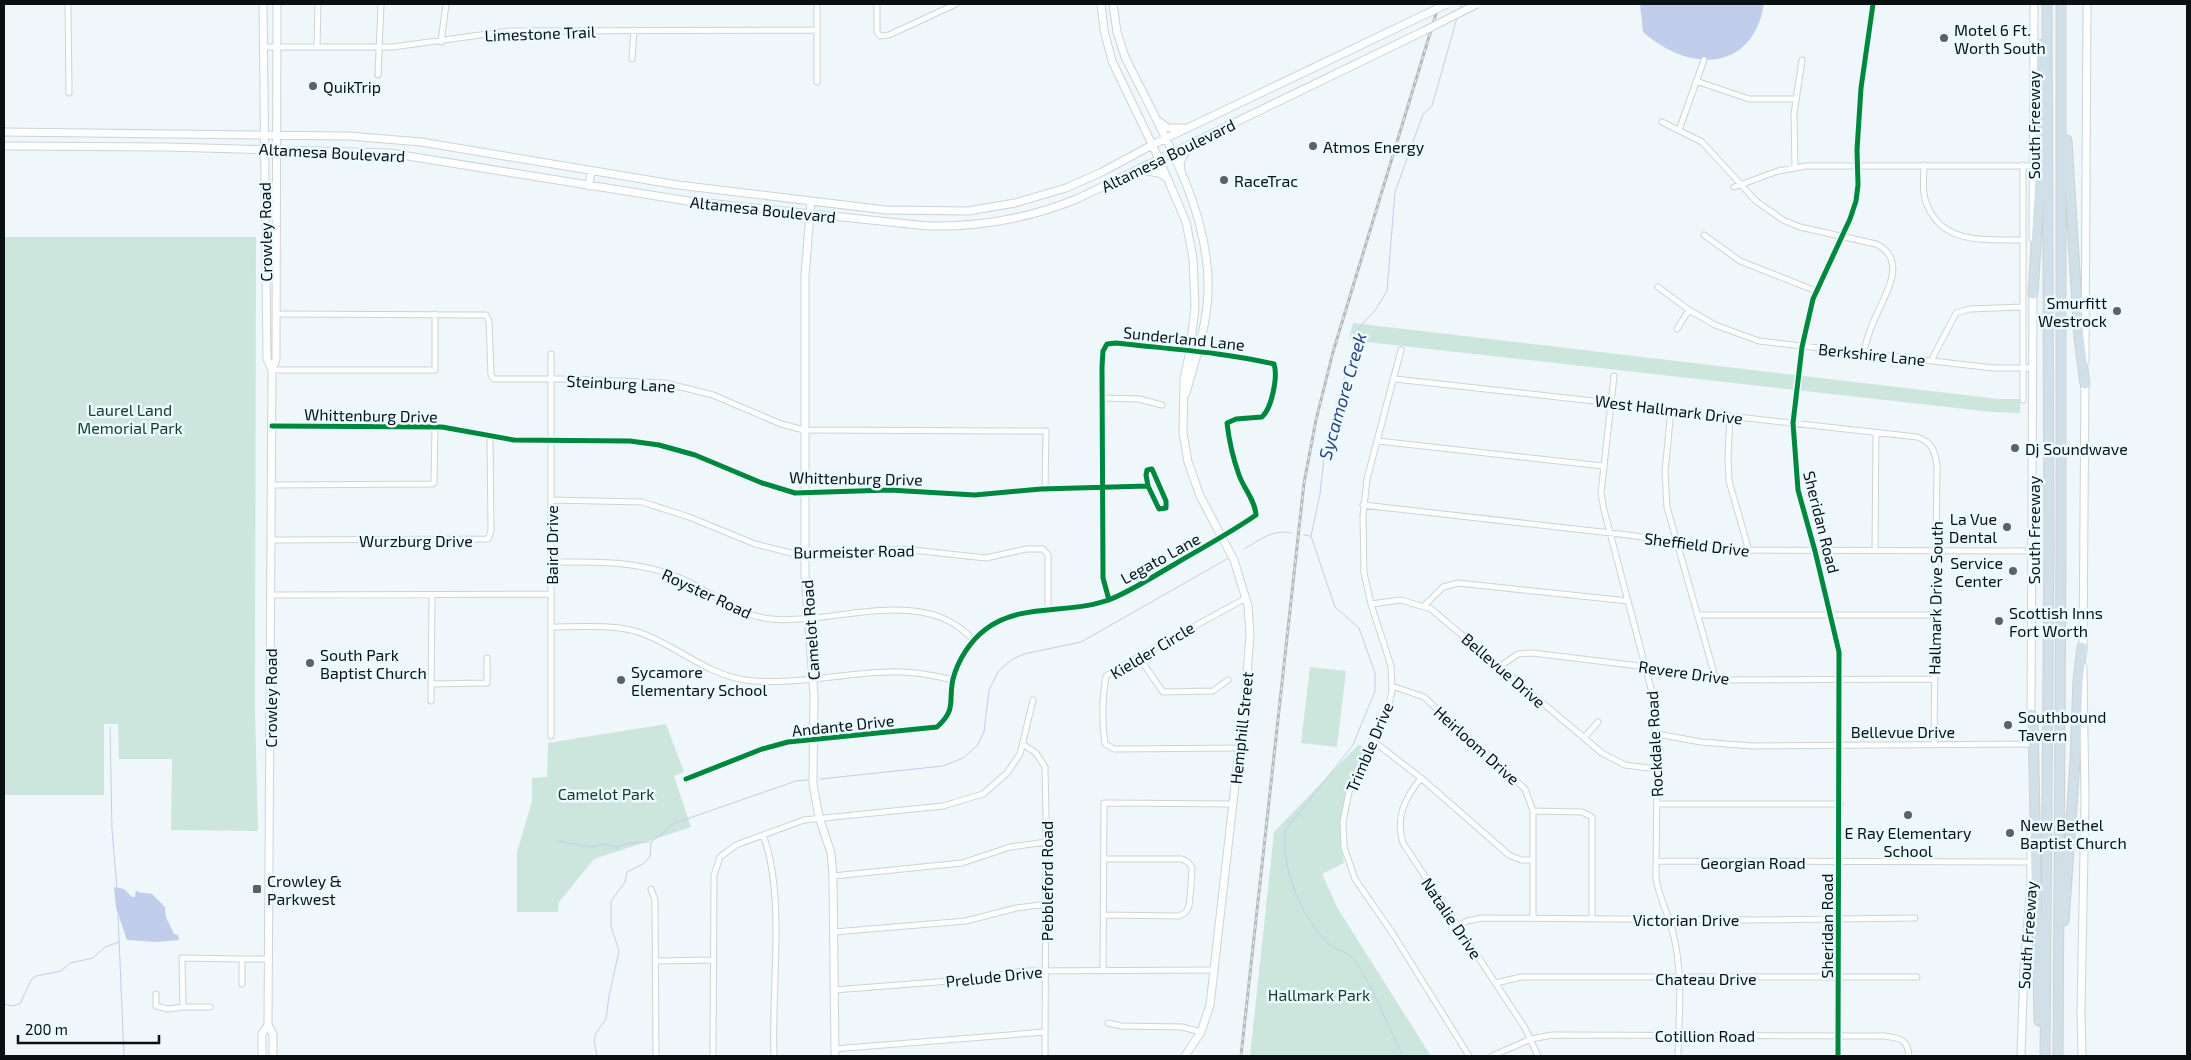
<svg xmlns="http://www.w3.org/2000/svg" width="2191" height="1060" viewBox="0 0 2191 1060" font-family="'Exo 2',sans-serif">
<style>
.green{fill:#cde6dd}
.water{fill:#c0ceeb}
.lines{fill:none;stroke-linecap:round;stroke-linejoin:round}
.stream{stroke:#c0ceeb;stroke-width:1}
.street-casing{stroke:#ccd4d6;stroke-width:7}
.secondary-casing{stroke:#ccd4d6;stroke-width:9}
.highway-casing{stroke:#cdd1d3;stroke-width:11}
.street{stroke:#fdfefe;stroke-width:5}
.secondary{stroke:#fdfefe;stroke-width:7}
.highway{stroke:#d0dfe8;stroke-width:9}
.rail-casing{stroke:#b6b9b9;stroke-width:3}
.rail{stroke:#ebfafe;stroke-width:1;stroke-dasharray:4;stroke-linecap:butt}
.secondary-bridge-casing{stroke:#ccd4d6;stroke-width:9;stroke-linecap:butt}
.secondary-bridge{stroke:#fdfefe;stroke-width:7}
.cycleway-casing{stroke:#ebfafe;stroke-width:8}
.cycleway{stroke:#00873e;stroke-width:5}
.poi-dot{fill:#5a6264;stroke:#ebfafe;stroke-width:2}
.labels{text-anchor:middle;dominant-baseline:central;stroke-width:5;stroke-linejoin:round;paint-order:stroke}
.poi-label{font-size:16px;fill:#0a1113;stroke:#ebfafe;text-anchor:start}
.street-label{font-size:16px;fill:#0a1113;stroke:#ebfafe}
.park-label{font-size:16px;fill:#143c2c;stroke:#ebfafe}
.water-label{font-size:18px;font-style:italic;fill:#304477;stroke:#ebfafe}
</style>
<rect width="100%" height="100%" fill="#eff7fa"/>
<path class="green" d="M 4,237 L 256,237 L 255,708 L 258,831 L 171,830 L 172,759 L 119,759 L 118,724 L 104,724 L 104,795 L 4,795 Z
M 1353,323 L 1999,399 L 2020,399 L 2020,413 L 1992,412 L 1349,340 Z
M 1310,667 L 1346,671 L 1337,747 L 1301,743 Z
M 666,724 L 684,772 L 674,776 L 691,827 L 594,859 L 559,902 L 558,912 L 517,912 L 517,852 L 532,801 L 532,778 L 547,777 L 548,743 Z
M 1358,745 L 1366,747 C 1345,791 1335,813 1344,863 L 1322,874 L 1338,909 L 1431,1056 L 1250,1056 L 1274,832 Z"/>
<path class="water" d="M 1640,4 L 1764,4 C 1752,74 1688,72 1643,32 Z
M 114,887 L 124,889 L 132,897 L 135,897 L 136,890 L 138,892 L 152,894 L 165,907 L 166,917 L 174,934 L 178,935 L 179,940 L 157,942 L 127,940 L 116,908 Z"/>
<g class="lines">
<path class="stream" d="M 1460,10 L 1461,4
M 1304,535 L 1310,536
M 1244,549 C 1260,540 1272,529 1291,533
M 110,727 L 112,830 L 117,888
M 820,779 L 943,766 L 963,758 L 977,746 L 984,732 L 989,690 L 998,672 L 1011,660 L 1024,654 L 1081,642 L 1227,559
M 557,841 L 591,847 L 603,844 L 618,847 L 630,843 L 649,842
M 118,915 L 124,1056
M 4,1004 L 11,1006 L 20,1004 L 31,980 L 36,976 L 61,971 L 70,963 L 93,958 L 105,947 L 119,942
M 597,1056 L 594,1040 L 596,1033 L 606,1019 L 609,996 L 619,951 L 611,926 L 611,901 L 625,882 L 627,872 L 643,864 L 650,857 L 651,842 L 675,823 L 796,781 L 808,780
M 1403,1056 C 1387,1025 1375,990 1355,961 C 1349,951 1338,952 1330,945 C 1301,916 1282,873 1285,831 L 1353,745 L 1375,691 L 1375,673 L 1359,628 L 1335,607 L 1311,536 L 1320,494 L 1326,440 L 1359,328 L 1376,309 L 1387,291 L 1395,192 L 1423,114 L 1432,106 L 1457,18"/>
<defs>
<path id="street" d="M 68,4 L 69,93
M 817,4 L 817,82
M 877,4 L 877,32 L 880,36 L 889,35 L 956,4
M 441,42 L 446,4
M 263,47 L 393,47 L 509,31 L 817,30
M 317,47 L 318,4
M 632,59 L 634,30
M 378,75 L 381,4
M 1696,81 L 1749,99 L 1795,99
M 1662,122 L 1702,142 L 1756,201 L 1783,220 L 1800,227 L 1876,244 C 1911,261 1882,299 1873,323 C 1869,332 1866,343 1863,353
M 1679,130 L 1704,60
M 1924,165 C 1924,176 1922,189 1925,199 C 1939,246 1985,239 2023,240
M 1795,168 L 1794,114 L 1802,60
M 1734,187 L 1778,171 L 1806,166 L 2032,166
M 1704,235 L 1740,261 L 1816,291
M 1658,287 L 1689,310 L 1715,325 L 1759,341 L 1993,368 L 2033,368
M 277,314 L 486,315 L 489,321 L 491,375 L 494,379 L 575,379 L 665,383 L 713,395 L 781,424 L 804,430 L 1046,431 L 1045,489
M 1677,329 L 1689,310
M 1401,350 L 1367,479 L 1363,516 L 1364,573 L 1371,604 L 1391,666 L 1392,691 L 1388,709 L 1349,792 L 1343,822 L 1344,847 L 1355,879 L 1393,934 L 1469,1056
M 1931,361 L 1956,313 L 1970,309 L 2023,307
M 272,370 L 435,370 L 435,314
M 1614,376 L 1601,493 L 1604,510 L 1653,696 L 1657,769 L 1656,878 C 1659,899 1670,916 1674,937 C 1683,976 1679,1017 1678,1056
M 1395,379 L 1917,437 C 1932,442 1935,451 1937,465 L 1934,744
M 1102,398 L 1139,399 L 1162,405
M 2023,400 L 2023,165
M 1671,409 L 1665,472 L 1667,507 L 1716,680
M 1730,416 L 1728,457 L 1729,481 L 1749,551
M 272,426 L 442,427 L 514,440 L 630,441 L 659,445 L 695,455 L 762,483 L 795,493 L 889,490 L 975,495 L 1041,489 L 1148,486 L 1159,509 L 1166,508 L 1166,501 L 1152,469 L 1147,470 L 1146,475 L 1148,486
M 1378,441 L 1603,466
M 272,485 L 432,484 L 434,483 L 435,427
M 551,500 L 642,502 L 689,517 L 755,544 L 795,554 L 903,549 L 986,558 L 1026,549 L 1043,549 L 1048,555 L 1048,610
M 1363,505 L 1620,534 L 1736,550 L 2033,551
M 271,540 L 488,539 L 491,531 L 490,437
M 1875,551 L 1876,433
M 551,562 C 595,562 636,560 678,577 C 708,589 737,616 771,619 C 824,624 889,598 940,617 C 954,622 964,631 974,640
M 271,595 L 551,594
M 1371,604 L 1401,600 L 1431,609 L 1602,753 L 1625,765 L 1657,769
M 1424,606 L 1443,587 L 1458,583 L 1628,601
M 1698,615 L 1934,615
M 551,627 C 576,627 614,624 638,632 C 675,644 705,674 745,680 C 792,686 842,673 889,672 C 911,671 932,675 953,680
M 1138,656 L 1163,692 L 1213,691 L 1228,680
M 1499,667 L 1518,654 L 1533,653 L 1647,667 L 1716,680 L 1934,679
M 431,684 L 487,683 L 487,658
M 1392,686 L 1424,697 L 1525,789 L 1533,811 L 1533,918
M 431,701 L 432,595
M 1657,734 L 1701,742 L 1752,746 L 2031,744
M 551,736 L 551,354
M 1584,738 L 1598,722
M 1372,740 L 1421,778 L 1509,855 L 1521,860 L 1533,860
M 1024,745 L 1036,753 L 1045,767 L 1046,817 L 1045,1056
M 1240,748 L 1114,749 L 1105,744 C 1102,722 1102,698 1106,676 L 1113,671 L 1246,598
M 1421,778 C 1405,798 1395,817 1403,843 L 1525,1028 L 1538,1056
M 686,779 L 762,749 L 788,742 L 937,727 C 957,709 948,702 953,679 C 958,660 970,641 986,629 C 1022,602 1071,615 1111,599 C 1133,590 1154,576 1175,564 C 1202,548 1230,533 1256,515 C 1255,500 1244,489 1239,475 C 1233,458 1229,441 1227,423 L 1236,419 L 1262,417 C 1272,408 1278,376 1274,364 C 1223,352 1169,349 1116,343 L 1107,344 L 1103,351 L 1102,367 L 1103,578 L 1109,600
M 1657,804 L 1840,804
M 1533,811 L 1582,812 L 1592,817 L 1592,919
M 763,835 C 786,896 771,989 774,1056
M 1656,861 L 2031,862
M 833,876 L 962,863 L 1010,847 L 1046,842
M 651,889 L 655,900 L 656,1056
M 1104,915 L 1179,916 L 1186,912 L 1189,906 L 1191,887 L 1192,868 L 1188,862 L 1182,859 L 1104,859
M 1459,926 L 1467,921 L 1482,918 L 1750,920 L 1915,918
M 834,932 L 966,921 L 1016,908 L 1047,904
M 242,959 L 269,959
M 655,961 L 714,960
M 1103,971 L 1104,803 L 1233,804
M 1496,983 L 1521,977 L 1917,977
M 834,990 L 975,979 L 1023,971 L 1215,970
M 156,994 L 156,1006 L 168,1009 L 183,1007 L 182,958 L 242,959 L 242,984
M 183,1007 L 210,1007
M 1108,1023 L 1121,1026 L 1182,1027 L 1201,1032
M 834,1049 L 1045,1032
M 713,1056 L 714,875 L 720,857 L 736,845 L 804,820 L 943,806 L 983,794 L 1007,773 L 1020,754 L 1033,700
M 1492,1056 L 1531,1039 L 1552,1035 L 1884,1036 C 1899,1038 1908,1039 1909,1056
M 1838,1056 L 1839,652 L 1815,551 L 1798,490 L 1793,423 L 1802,347 L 1813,299 L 1850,219 L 1856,201 L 1858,185 L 1857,150 L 1861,88 L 1873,4"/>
<path id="secondary" d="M 263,4 L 267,359 L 272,370
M 1101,4 L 1104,30 L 1112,61 L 1159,159 L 1186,222 L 1193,258 L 1195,307 L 1190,351 L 1184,378 L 1183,433 L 1188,462 L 1200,496 L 1234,560 L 1248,606 L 1250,634 L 1246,688 L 1210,1005 L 1201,1032 L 1185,1056
M 1113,4 L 1117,32 L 1125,57 C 1160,129 1211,210 1208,292 C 1207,327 1195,360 1186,393
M 1157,120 L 1168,128 L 1183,128
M 4,132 L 348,136 L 421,142 L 678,185 L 886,210 L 968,211 L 1015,203 L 1066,188 L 1102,172 L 1152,145 L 1426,14
M 4,146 L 167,147 L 389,153 L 688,201 L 928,226 C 980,227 1031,218 1079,198 L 1424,31
M 1139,170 L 1159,173 L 1167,178
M 1181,170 L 1180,162 L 1189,146
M 589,186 L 591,171
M 811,201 L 805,276 L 805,575 L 814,695 L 813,784 L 819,817 L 831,853 L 833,876 L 835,1056
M 2033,238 L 2034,4
M 2085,361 L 2087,4
M 2083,651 L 2085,379
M 2031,718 L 2033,289
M 262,1056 L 262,1034 L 268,1025
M 273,1056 L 273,1034 L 268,1025 L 272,370 L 276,359 L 277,4
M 2021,1056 L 2024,968 L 2031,884 L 2031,822
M 2082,1056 L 2081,1011 L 2085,799 L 2083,667"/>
<path id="highway" d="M 2067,140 L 2079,338 L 2085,384
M 2033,294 L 2040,180 L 2042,44
M 2031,714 L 2033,719 L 2039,1021
M 2064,921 L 2075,762 L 2078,680 L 2082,647
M 2045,1056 L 2049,545 L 2047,4
M 2058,1056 L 2061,543 L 2061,4"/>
</defs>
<use href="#street" class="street-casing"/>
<use href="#secondary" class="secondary-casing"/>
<use href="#highway" class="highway-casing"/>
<use href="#street" class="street"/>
<use href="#secondary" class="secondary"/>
<use href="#highway" class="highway"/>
<defs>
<path id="rail" d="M 1241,1056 L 1304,483 L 1316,420 L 1333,352 L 1439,4"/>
</defs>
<use href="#rail" class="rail-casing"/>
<use href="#rail" class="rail"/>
<defs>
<path id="secondary-bridge" d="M 1426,14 L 1447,4
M 1424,31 L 1477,4"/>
</defs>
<use href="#secondary-bridge" class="secondary-bridge-casing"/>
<use href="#secondary-bridge" class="secondary-bridge"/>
<defs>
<path id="cycleway" d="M 272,426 L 442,427 L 514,440 L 630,441 L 659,445 L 695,455 L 762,483 L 795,493 L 889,490 L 975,495 L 1041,489 L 1148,486 L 1159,509 L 1166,508 L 1166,501 L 1152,469 L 1147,470 L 1146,475 L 1148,486
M 686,779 L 762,749 L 788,742 L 937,727 C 957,709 948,702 953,679 C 958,660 970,641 986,629 C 1022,602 1071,615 1111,599 C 1133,590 1154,576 1175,564 C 1202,548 1230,533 1256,515 C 1255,500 1244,489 1239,475 C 1233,458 1229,441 1227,423 L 1236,419 L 1262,417 C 1272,408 1278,376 1274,364 C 1223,352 1169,349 1116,343 L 1107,344 L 1103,351 L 1102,367 L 1103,578 L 1109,600
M 1838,1056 L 1839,652 L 1815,551 L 1798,490 L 1793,423 L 1802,347 L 1813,299 L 1850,219 L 1856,201 L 1858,185 L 1857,150 L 1861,88 L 1873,4"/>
</defs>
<use href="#cycleway" class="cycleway-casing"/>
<use href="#cycleway" class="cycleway"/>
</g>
<g class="poi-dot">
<circle cx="1944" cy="38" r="5"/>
<circle cx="313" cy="86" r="5"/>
<circle cx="1313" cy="146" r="5"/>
<circle cx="1224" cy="180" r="5"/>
<circle cx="2117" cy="311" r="5"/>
<circle cx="2015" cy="448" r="5"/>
<circle cx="2007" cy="527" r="5"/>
<circle cx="2013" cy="571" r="5"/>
<circle cx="1999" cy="621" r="5"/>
<circle cx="310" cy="663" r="5"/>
<circle cx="621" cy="680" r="5"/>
<circle cx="2008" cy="725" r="5"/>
<circle cx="1908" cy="815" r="5"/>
<circle cx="2010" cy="833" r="5"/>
<rect x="252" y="884" width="10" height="10" rx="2.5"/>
</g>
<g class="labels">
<g class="poi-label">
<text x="1954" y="29">Motel 6 Ft.<tspan x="1954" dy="18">Worth South</tspan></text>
<text x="323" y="86">QuikTrip</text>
<text x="1323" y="146">Atmos Energy</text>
<text x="1234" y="180">RaceTrac</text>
<text x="2107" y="302" text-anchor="end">Smurfitt<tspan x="2107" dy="18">Westrock</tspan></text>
<text x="2025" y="448">Dj Soundwave</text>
<text x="1997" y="518" text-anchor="end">La Vue<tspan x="1997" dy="18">Dental</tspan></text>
<text x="2003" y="562" text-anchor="end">Service<tspan x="2003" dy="18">Center</tspan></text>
<text x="2009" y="612">Scottish Inns<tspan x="2009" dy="18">Fort Worth</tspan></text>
<text x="320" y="654">South Park<tspan x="320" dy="18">Baptist Church</tspan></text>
<text x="631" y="671">Sycamore<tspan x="631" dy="18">Elementary School</tspan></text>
<text x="2018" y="716">Southbound<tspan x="2018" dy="18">Tavern</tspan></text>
<text x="2020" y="824">New Bethel<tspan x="2020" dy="18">Baptist Church</tspan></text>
<text x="1908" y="832" text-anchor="middle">E Ray Elementary<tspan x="1908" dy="18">School</tspan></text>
<text x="267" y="880">Crowley &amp;<tspan x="267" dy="18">Parkwest</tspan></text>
</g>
<g class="street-label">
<text transform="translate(540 33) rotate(-2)">Limestone Trail</text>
<text transform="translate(2033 125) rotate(-90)">South Freeway</text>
<text transform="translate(332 152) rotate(3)">Altamesa Boulevard</text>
<text transform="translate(1168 155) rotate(-26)">Altamesa Boulevard</text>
<text transform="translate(763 209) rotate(6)">Altamesa Boulevard</text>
<text transform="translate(265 232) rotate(-91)">Crowley Road</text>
<text transform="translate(1184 338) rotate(6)">Sunderland Lane</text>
<text transform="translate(1872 354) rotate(6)">Berkshire Lane</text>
<text transform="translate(621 383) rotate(3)">Steinburg Lane</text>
<text transform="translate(1669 409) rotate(7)">West Hallmark Drive</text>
<text transform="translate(371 415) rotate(1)">Whittenburg Drive</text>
<text transform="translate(856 478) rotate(1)">Whittenburg Drive</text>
<text transform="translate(1822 522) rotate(76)">Sheridan Road</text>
<text transform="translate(2033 530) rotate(-90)">South Freeway</text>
<text x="416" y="540">Wurzburg Drive</text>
<text transform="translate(1697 544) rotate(7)">Sheffield Drive</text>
<text transform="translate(551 545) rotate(-90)">Baird Drive</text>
<text transform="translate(854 551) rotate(-1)">Burmeister Road</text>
<text transform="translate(1160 558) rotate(-29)">Legato Lane</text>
<text transform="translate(707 593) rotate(25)">Royster Road</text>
<text transform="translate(1935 598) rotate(-89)">Hallmark Drive South</text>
<text transform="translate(810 630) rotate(-94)">Camelot Road</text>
<text transform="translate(1152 650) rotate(-31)">Kielder Circle</text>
<text transform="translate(1504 670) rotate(41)">Bellevue Drive</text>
<text transform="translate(1684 672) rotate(8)">Revere Drive</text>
<text transform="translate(270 698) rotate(-90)">Crowley Road</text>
<text transform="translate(843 725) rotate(-6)">Andante Drive</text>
<text transform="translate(1241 728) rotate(-84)">Hemphill Street</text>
<text x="1903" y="731">Bellevue Drive</text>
<text transform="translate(1654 744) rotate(-93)">Rockdale Road</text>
<text transform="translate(1477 745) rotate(42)">Heirloom Drive</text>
<text transform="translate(1369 747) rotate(-67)">Trimble Drive</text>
<text x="1753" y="862">Georgian Road</text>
<text transform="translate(1046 881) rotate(-90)">Pebbleford Road</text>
<text transform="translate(1452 918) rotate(56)">Natalie Drive</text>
<text x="1686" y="919">Victorian Drive</text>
<text transform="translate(1826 926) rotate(-90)">Sheridan Road</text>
<text transform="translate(2027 935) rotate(-86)">South Freeway</text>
<text transform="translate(994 976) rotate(-6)">Prelude Drive</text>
<text x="1706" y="978">Chateau Drive</text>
<text x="1705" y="1035">Cotillion Road</text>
</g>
<g class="park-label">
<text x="130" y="409">Laurel Land<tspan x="130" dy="18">Memorial Park</tspan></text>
<text x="606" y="793">Camelot Park</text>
<text x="1319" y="994">Hallmark Park</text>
</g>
<g class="water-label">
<text transform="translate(1342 396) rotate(-74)">Sycamore Creek</text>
</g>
</g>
<rect width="2191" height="1060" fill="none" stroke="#0a1113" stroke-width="10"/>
<path d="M18 1035v8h141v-8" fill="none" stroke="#0a1113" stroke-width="2.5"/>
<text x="25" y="1035" font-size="15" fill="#0a1113" stroke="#ebfafe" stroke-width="4" paint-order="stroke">200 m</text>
</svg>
